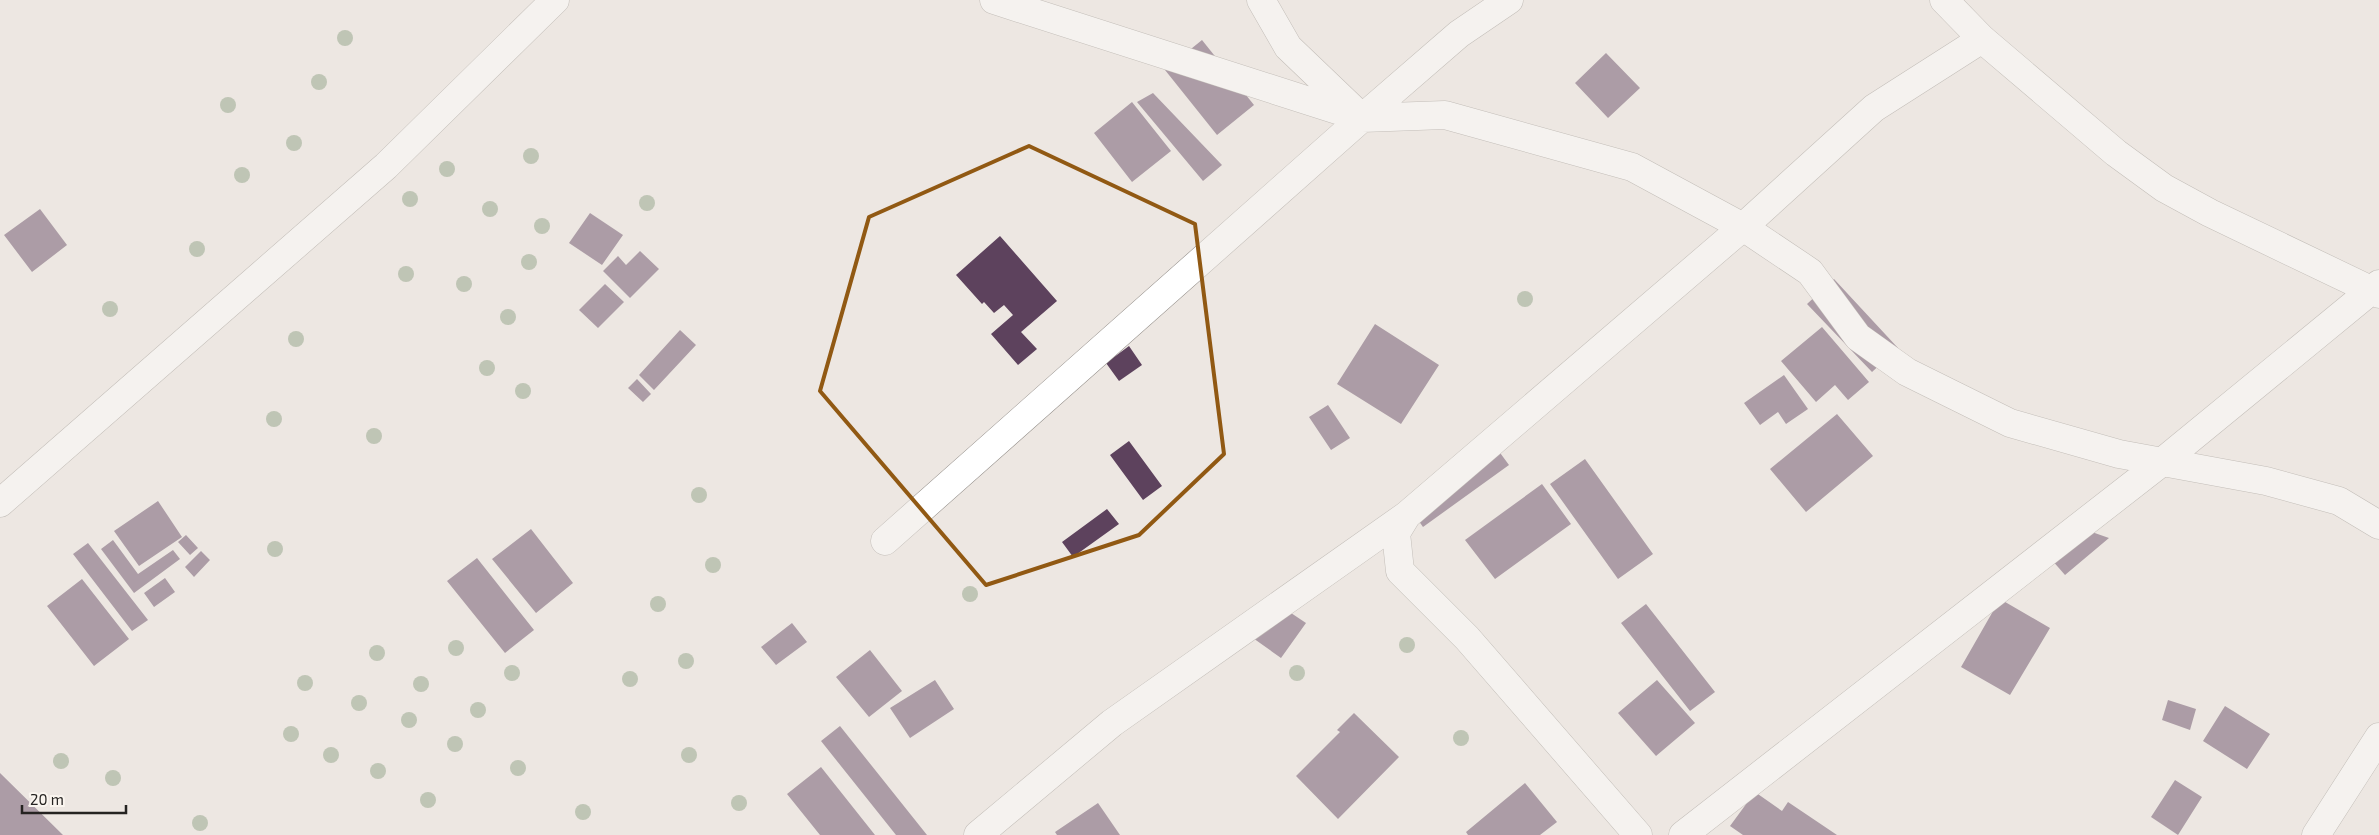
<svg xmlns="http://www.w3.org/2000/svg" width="2379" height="835" viewBox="0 0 2379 835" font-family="'Exo 2',sans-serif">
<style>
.building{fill:#5d425d}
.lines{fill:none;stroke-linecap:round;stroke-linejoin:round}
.street-casing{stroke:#918c87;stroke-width:29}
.street{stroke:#fff;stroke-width:28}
.tree{fill:#889b7f}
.marked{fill:none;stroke:#915913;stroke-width:4;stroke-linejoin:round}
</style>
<rect width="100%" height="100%" fill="#ede7e2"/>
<path class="building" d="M 1202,40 L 1254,105 L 1217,135 L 1165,70 Z
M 1606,53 L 1640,88 L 1608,118 L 1575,83 Z
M 1153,93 L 1222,165 L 1203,181 L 1137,102 Z
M 1132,102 L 1171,151 L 1132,182 L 1094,133 Z
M 40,209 L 67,245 L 32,272 L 4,235 Z
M 590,213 L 623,235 L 602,265 L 569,243 Z
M 1000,236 L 1057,301 L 1021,332 L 1037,349 L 1018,365 L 991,334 L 1013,315 L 1004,305 L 994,313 L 984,302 L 982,304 L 956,275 Z
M 640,251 L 659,269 L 630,298 L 603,271 L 618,256 L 626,265 Z
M 1834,279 L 1898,348 L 1872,372 L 1807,304 Z
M 605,284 L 624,302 L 598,328 L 579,310 Z
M 1375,324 L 1439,365 L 1401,424 L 1337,384 Z
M 1822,327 L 1869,382 L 1848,400 L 1835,385 L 1816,402 L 1781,361 Z
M 680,330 L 696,345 L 654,390 L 639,375 Z
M 1129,346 L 1142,365 L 1119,381 L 1106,363 Z
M 1784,375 L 1808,409 L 1786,424 L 1778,412 L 1760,425 L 1744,403 Z
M 637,379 L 651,394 L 643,402 L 628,388 Z
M 1328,405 L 1350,438 L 1331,450 L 1309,417 Z
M 1837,414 L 1873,456 L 1806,512 L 1770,469 Z
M 1129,441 L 1162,486 L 1143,500 L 1110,455 Z
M 1495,446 L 1509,465 L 1423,527 L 1409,507 Z
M 1585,459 L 1653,554 L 1618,579 L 1550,484 Z
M 1542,484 L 1571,524 L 1495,579 L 1465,540 Z
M 158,501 L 182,537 L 139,566 L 114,531 Z
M 1107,509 L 1119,524 L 1073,557 L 1062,542 Z
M 531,529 L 573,583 L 536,613 L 492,559 Z
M 2089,531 L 2109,538 L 2065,575 L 2051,559 Z
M 186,535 L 198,548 L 190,555 L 178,542 Z
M 113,540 L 138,574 L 173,550 L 180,559 L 134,593 L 101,549 Z
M 88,543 L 148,620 L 132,631 L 73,554 Z
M 201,551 L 210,560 L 194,577 L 185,567 Z
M 477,558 L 534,630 L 505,653 L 447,581 Z
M 165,578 L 175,592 L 154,607 L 144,593 Z
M 82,579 L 129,639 L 94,666 L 47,606 Z
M 1267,597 L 1306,623 L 1281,658 L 1243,631 Z
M 2000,599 L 2050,628 L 2010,695 L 1961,667 Z
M 1646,604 L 1715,692 L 1690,711 L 1621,623 Z
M 792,623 L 807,642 L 776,665 L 761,647 Z
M 870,650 L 902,691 L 869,717 L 836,677 Z
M 935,680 L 954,709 L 910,738 L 890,708 Z
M 1657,680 L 1695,723 L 1656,756 L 1618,713 Z
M 2168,700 L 2196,709 L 2190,730 L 2162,720 Z
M 2225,706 L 2270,734 L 2247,769 L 2203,741 Z
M 1354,713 L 1399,757 L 1338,819 L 1296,776 L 1340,732 L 1337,730 Z
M 840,726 L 927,835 L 896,835 L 821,741 Z
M 821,767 L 875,835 L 820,835 L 787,794 Z
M 0,773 L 63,835 L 0,835 Z
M 2175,780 L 2202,797 L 2178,835 L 2151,817 Z
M 1525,783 L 1557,822 L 1540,835 L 1468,835 L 1466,832 Z
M 1755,792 L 1782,811 L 1788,802 L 1837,835 L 1743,835 L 1730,826 Z
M 1098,803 L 1120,835 L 1057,835 L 1055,832 Z"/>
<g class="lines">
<defs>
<path id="street" d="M 994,0 L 1362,118 L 1445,115 L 1632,167 L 1743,227 L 1810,272 L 1858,337 L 1907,372 L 2010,423 L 2119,454 L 2266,481 L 2339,501 L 2379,525
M 1261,0 L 1288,47 L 1357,113
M 1944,0 L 1982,39 L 2116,153 L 2164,188 L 2210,213 L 2379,294
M 0,503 L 386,166 L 555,0
M 885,541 L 1362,118 L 1459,34 L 1509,0
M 978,835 L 1112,723 L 1407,515
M 1638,835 L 1467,638 L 1400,571 L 1396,533 L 1407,515 L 1743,227 L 1874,108 L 1982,39
M 1683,835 L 2162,462 L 2379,284
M 2316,835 L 2379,737"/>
</defs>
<use href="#street" class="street-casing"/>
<use href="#street" class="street"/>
</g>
<g class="tree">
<circle cx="345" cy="38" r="8"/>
<circle cx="319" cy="82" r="8"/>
<circle cx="228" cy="105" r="8"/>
<circle cx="294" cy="143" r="8"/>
<circle cx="531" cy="156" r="8"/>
<circle cx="447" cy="169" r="8"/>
<circle cx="242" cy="175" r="8"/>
<circle cx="410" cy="199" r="8"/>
<circle cx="647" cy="203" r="8"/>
<circle cx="490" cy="209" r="8"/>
<circle cx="542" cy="226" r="8"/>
<circle cx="197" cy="249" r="8"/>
<circle cx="529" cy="262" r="8"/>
<circle cx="406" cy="274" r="8"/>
<circle cx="464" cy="284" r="8"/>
<circle cx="1525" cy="299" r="8"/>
<circle cx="110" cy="309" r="8"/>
<circle cx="508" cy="317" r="8"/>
<circle cx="296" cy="339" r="8"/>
<circle cx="487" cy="368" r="8"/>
<circle cx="523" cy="391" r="8"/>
<circle cx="274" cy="419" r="8"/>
<circle cx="374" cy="436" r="8"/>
<circle cx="699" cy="495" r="8"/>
<circle cx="275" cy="549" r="8"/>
<circle cx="713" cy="565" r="8"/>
<circle cx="970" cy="594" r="8"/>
<circle cx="658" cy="604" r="8"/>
<circle cx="1407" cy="645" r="8"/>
<circle cx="456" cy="648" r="8"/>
<circle cx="377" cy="653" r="8"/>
<circle cx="686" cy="661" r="8"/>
<circle cx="512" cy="673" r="8"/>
<circle cx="1297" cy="673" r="8"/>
<circle cx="630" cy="679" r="8"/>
<circle cx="305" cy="683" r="8"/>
<circle cx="421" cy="684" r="8"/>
<circle cx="359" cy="703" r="8"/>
<circle cx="478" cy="710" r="8"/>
<circle cx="409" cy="720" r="8"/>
<circle cx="291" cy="734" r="8"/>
<circle cx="1461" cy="738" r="8"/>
<circle cx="455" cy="744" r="8"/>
<circle cx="331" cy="755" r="8"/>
<circle cx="689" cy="755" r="8"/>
<circle cx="61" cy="761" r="8"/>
<circle cx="518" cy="768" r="8"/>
<circle cx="378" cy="771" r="8"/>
<circle cx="113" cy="778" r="8"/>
<circle cx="428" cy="800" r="8"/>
<circle cx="739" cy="803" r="8"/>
<circle cx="583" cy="812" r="8"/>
<circle cx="200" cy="823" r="8"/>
</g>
<path d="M0 0H2379V835H0ZM 1029,146 L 1195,224 L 1224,454 L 1139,535 L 986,585 L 820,391 L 869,217 Z" fill="#ede7e2" fill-opacity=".55" fill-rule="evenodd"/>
<path class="marked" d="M 1029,146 L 1195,224 L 1224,454 L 1139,535 L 986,585 L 820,391 L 869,217 Z"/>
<path d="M22 805v8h104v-8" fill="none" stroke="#252321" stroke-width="2.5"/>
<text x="30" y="805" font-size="15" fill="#252321" stroke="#faf5ef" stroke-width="4" paint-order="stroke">20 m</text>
</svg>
